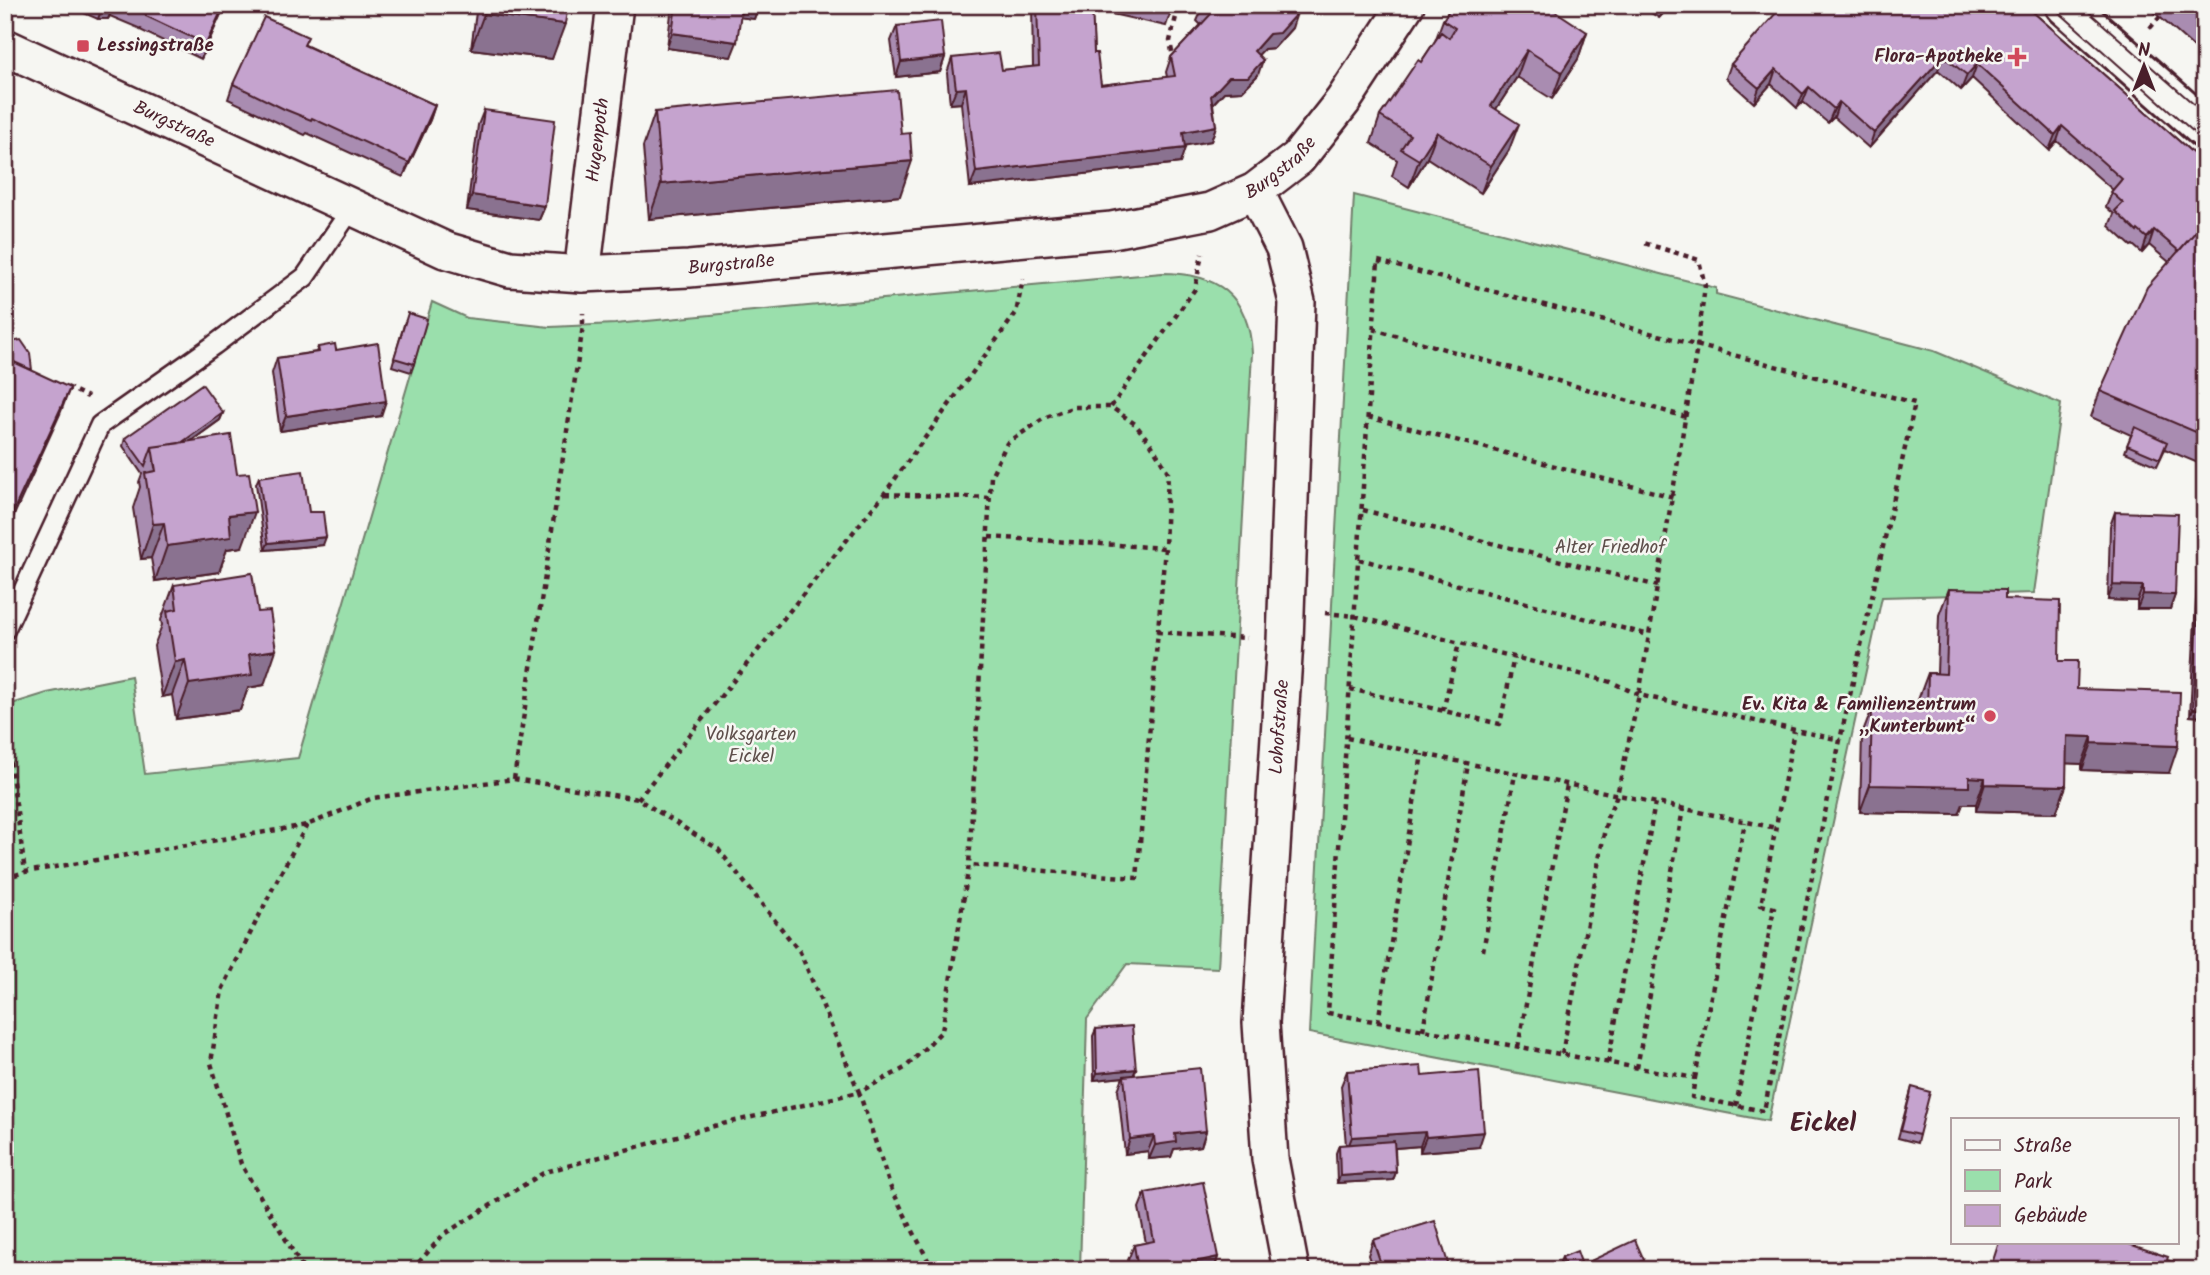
<svg xmlns="http://www.w3.org/2000/svg" width="2210" height="1275" viewBox="0 0 2210 1275" font-family="Kalam,sans-serif">
<style>
.green{fill:#9adfac;stroke:#727f6c;stroke-width:2}
.lines{fill:none;stroke-linecap:round;stroke-linejoin:round}
.lane-casing{stroke:#4a1f2b;stroke-width:23}
.street-casing{stroke:#4a1f2b;stroke-width:40}
.secondary-casing{stroke:#4a1f2b;stroke-width:44}
.path{stroke:#4a1f2b;stroke-width:4.5;stroke-dasharray:5 5;stroke-linecap:butt}
.lane{stroke:#f6f6f2;stroke-width:18}
.street{stroke:#f6f6f2;stroke-width:35}
.secondary{stroke:#f6f6f2;stroke-width:38}
.tram{stroke:#4a1f2b;stroke-width:2}
.wall{fill:#a98cb1;stroke:#4a1f2b;stroke-width:2}
.shaded-wall{fill:#8a7290;stroke:#4a1f2b;stroke-width:2}
.building{fill:#c5a3ce;stroke:#4a1f2b;stroke-width:2}
.poi-dot{fill:#d1495b;stroke:#f6f6f2;stroke-width:2.5}
.labels{text-anchor:middle;dominant-baseline:central;stroke-width:5;stroke-linejoin:round;paint-order:stroke}
.poi-label{font-size:19px;font-weight:bold;fill:#4a1f2b;stroke:#f6f6f2;text-anchor:end}
.street-label{font-size:19px;fill:#4a1f2b;stroke:#f6f6f2}
.park-label{font-size:19px;fill:#5e4f4b;stroke:#f6f6f2}
.district-label{font-size:26px;font-weight:bold;fill:#4a1f2b;stroke:#f6f6f2}
</style>
<rect width="100%" height="100%" fill="#f6f6f2"/>
<filter id="ink" filterUnits="userSpaceOnUse"><feTurbulence type="fractalNoise" baseFrequency=".0143" numOctaves="2"/><feDisplacementMap in="SourceGraphic" scale="14" xChannelSelector="R" yChannelSelector="G"/><feConvolveMatrix kernelMatrix="1 2 1 2 8 2 1 2 1" color-interpolation-filters="sRGB"/></filter>
<g filter="url(#ink)">
<path class="green" d="M 1354,195 L 1716,288 L 1716,294 L 1934,351 L 2061,404 L 2034,593 L 1882,597 L 1768,1121 L 1309,1033 Z
M 1162,273 C 1217,273 1249,295 1252,353 L 1218,968 L 1127,964 L 1087,1019 L 1080,1270 L 5,1270 L 5,706 L 47,693 L 131,676 L 145,774 L 298,758 L 432,302 L 467,318 L 550,327 L 615,324 Z"/>
<g class="lines">
<defs>
<path id="lane" d="M 5,630 L 100,425 L 214,345 L 305,277 L 352,208"/>
<g id="street">
<path id="s1" d="M 5,47 L 445,250 L 510,269 L 582,274 L 689,269 L 1112,230 L 1210,211 L 1255,191 L 1298,158 L 1343,101 L 1406,5"/>
<path d="M 1255,191 L 1284,248 L 1297,302 L 1285,641 L 1261,1023 L 1270,1159 L 1291,1270"/>
<path id="s2" d="M 582,274 L 615,5"/>
</g>
<path id="secondary" d="M 2065,5 L 2205,129"/>
</defs>
<use href="#lane" class="lane-casing"/>
<use href="#street" class="street-casing"/>
<use href="#secondary" class="secondary-casing"/>
<path class="path" d="M 2150,28 L 2160,17
M 1172,52 L 1170,41 L 1179,5
M 1378,261 L 1915,403 L 1840,740 L 1764,1111 L 1692,1097 L 1695,1078 L 1328,1013 Z
M 1373,329 L 1686,417
M 67,387 L 88,397
M 1111,407 L 1195,289 L 1202,254
M 1368,417 L 1673,497
M 885,494 L 990,498
M 1363,510 L 1658,586
M 989,537 L 1165,548
M 1359,559 L 1649,635
M 1325,613 L 1355,616 L 1611,682 L 1639,695 L 1840,740
M 1157,632 L 1247,638
M 1350,689 L 1500,724 L 1514,657
M 1443,711 L 1459,643
M 5,722 L 25,872
M 1347,738 L 1776,828
M 514,779 L 583,326 L 583,313
M 638,799 L 884,494 L 1016,313 L 1023,279
M 307,825 L 277,880 L 222,990 L 211,1063 L 241,1164 L 301,1265 L 308,1270
M 5,878 L 25,872 L 307,825 L 373,798 L 514,779 L 638,799 L 718,849 L 800,952 L 859,1092 L 905,1068 L 942,1031 L 969,865 L 991,476 L 1007,443 L 1046,417 L 1075,407 L 1111,407 L 1135,424 L 1151,444 L 1168,472 L 1165,548 L 1137,878 L 969,865
M 1483,951 L 1515,774
M 1378,1022 L 1422,754
M 1423,1030 L 1468,764
M 1518,1047 L 1567,785
M 1562,1054 L 1607,818 L 1617,795 L 1639,695 L 1697,347 L 1705,286 L 1699,260 L 1641,242
M 1608,1063 L 1655,803
M 1637,1068 L 1683,809
M 1695,1078 L 1745,822
M 1736,1106 L 1774,908 L 1761,905 L 1794,731
M 412,1270 L 444,1234 L 545,1172 L 714,1126 L 859,1092 L 890,1186 L 933,1270"/>
<use href="#lane" class="lane"/>
<use href="#street" class="street"/>
<use href="#secondary" class="secondary"/>
<path class="tram" d="M 2051,5 L 2205,142
M 2081,5 L 2205,114"/>
</g>
<path class="wall" d="M 79,5 L 225,5 L 201,59 L 140,30 L 141,29 L 110,16 L 108,19 L 98,19 L 84,13 Z
M 477,5 L 568,5 L 552,59 L 471,49 Z
M 672,5 L 759,5 L 754,19 L 740,17 L 731,57 L 667,48 Z
M 1032,5 L 1173,5 L 1166,26 L 1112,14 L 1092,14 L 1094,53 L 1101,85 L 1167,77 L 1166,72 L 1171,57 L 1201,25 L 1197,21 L 1204,5 L 1314,5 L 1299,6 L 1294,11 L 1292,28 L 1274,48 L 1264,49 L 1258,55 L 1258,75 L 1242,91 L 1224,92 L 1213,104 L 1216,126 L 1211,141 L 1185,145 L 1180,163 L 970,187 L 961,103 L 950,104 L 947,73 L 952,58 L 1002,70 L 1033,67 Z
M 1639,5 L 1671,5 L 1659,18 Z
M 2025,5 L 2205,164 L 2205,466 L 2165,449 L 2157,466 L 2125,452 L 2131,435 L 2091,417 L 2100,391 L 2169,262 L 2149,245 L 2142,253 L 2133,245 L 2131,246 L 2109,226 L 2114,214 L 2106,207 L 2113,190 L 2057,141 L 2049,150 L 1972,78 L 1961,90 L 1938,70 L 1869,148 L 1834,117 L 1828,123 L 1803,102 L 1797,108 L 1771,84 L 1754,103 L 1726,78 L 1731,64 Z
M 2146,5 L 2205,5 L 2205,57 Z
M 1443,20 L 1587,32 L 1578,59 L 1552,99 L 1517,77 L 1496,109 L 1509,150 L 1481,193 L 1427,158 L 1409,187 L 1392,176 L 1397,160 L 1371,143 L 1380,116 L 1421,62 L 1435,41 Z
M 897,26 L 945,57 L 940,72 L 896,77 L 891,41 Z
M 305,45 L 435,105 L 430,120 L 403,177 L 307,133 L 305,135 L 279,123 L 228,99 L 233,84 Z
M 484,110 L 545,206 L 539,220 L 467,210 L 478,125 Z
M 655,112 L 900,196 L 649,219 L 643,147 Z
M 405,321 L 414,364 L 411,372 L 392,366 Z
M 318,347 L 336,350 L 381,416 L 280,431 L 272,373 L 277,358 L 316,352 Z
M 223,413 L 220,420 L 191,441 L 242,547 L 227,549 L 219,572 L 155,581 L 151,558 L 141,559 L 133,508 L 140,487 L 139,482 L 142,474 L 123,446 L 125,438 Z
M 259,477 L 309,512 L 323,545 L 265,550 L 256,484 Z
M 2204,493 L 2205,717 L 2190,716 L 2201,501 Z
M 2115,512 L 2175,595 L 2170,609 L 2137,609 L 2137,601 L 2108,600 L 2110,526 Z
M 174,585 L 264,685 L 248,688 L 240,710 L 176,719 L 172,695 L 162,697 L 154,646 L 162,625 L 161,620 Z
M 1949,589 L 2005,599 L 2059,661 L 2077,689 L 2169,773 L 2082,770 L 2082,764 L 2066,763 L 2066,786 L 2056,813 L 1976,811 L 1976,804 L 1963,804 L 1959,814 L 1860,812 L 1862,735 L 1872,709 L 1918,710 L 1918,700 L 1928,673 L 1937,673 L 1939,615 Z
M 1096,1029 L 1136,1069 L 1134,1074 L 1206,1131 L 1201,1146 L 1174,1149 L 1171,1157 L 1149,1159 L 1148,1151 L 1125,1154 L 1118,1090 L 1123,1077 L 1094,1080 L 1093,1036 Z
M 1347,1071 L 1422,1076 L 1479,1147 L 1420,1152 L 1420,1146 L 1395,1148 L 1396,1172 L 1393,1180 L 1337,1183 L 1336,1153 L 1339,1145 L 1346,1145 L 1341,1086 Z
M 1912,1087 L 1919,1135 L 1917,1143 L 1898,1138 Z
M 1145,1193 L 1218,1257 L 1214,1270 L 1130,1270 L 1128,1260 L 1134,1245 L 1146,1243 L 1139,1208 Z
M 1373,1240 L 1450,1270 L 1373,1270 L 1368,1255 Z
M 1562,1257 L 1582,1265 L 1641,1270 L 1561,1270 L 1559,1264 Z"/>
<path class="shaded-wall" d="M 103,5 L 114,5 L 108,19 L 98,19 Z
M 224,5 L 225,5 L 201,59 L 206,44 Z
M 741,5 L 759,5 L 754,19 L 737,17 Z
M 1090,5 L 1115,5 L 1112,14 L 1087,14 Z
M 1291,5 L 1314,5 L 1299,6 L 1284,22 Z
M 1667,5 L 1671,5 L 1659,18 L 1662,10 Z
M 1297,13 L 1292,28 L 1274,48 L 1264,49 L 1248,66 L 1254,51 L 1269,34 Z
M 484,14 L 565,24 L 552,59 L 471,49 Z
M 1587,32 L 1578,59 L 1552,99 L 1562,72 Z
M 672,33 L 737,42 L 731,57 L 667,48 Z
M 1527,50 L 1517,77 L 1481,132 L 1491,106 Z
M 1943,56 L 1938,70 L 1869,148 L 1874,133 Z
M 945,57 L 940,72 L 896,77 L 901,62 Z
M 1263,60 L 1258,75 L 1242,91 L 1224,92 L 1206,111 L 1211,96 L 1229,77 Z
M 1977,64 L 1972,78 L 1961,90 L 1967,75 Z
M 1776,69 L 1771,84 L 1754,103 L 1759,88 Z
M 1809,87 L 1803,102 L 1797,108 L 1803,94 Z
M 966,88 L 961,103 L 950,104 L 956,89 Z
M 1839,102 L 1834,117 L 1828,123 L 1834,109 Z
M 435,105 L 430,120 L 403,177 L 409,163 Z
M 1519,124 L 1509,150 L 1481,193 L 1491,166 Z
M 1216,126 L 1211,141 L 1177,147 L 1183,132 Z
M 2062,126 L 2057,141 L 2049,150 L 2055,135 Z
M 1437,132 L 1427,158 L 1409,187 L 1419,160 Z
M 1185,148 L 1180,163 L 970,187 L 976,172 Z
M 912,161 L 900,196 L 649,219 L 661,184 Z
M 472,195 L 545,206 L 539,220 L 467,210 Z
M 2154,230 L 2149,245 L 2142,253 L 2147,238 Z
M 70,388 L 60,414 L 5,535 L 5,529 Z
M 386,401 L 381,416 L 280,431 L 286,416 Z
M 223,413 L 220,420 L 155,467 L 154,462 Z
M 255,512 L 242,547 L 227,549 L 219,572 L 155,581 L 167,546 L 229,515 Z
M 164,523 L 151,558 L 141,559 L 153,524 Z
M 326,537 L 323,545 L 265,550 L 268,543 Z
M 2113,585 L 2143,586 L 2137,601 L 2108,600 Z
M 2143,594 L 2175,595 L 2170,609 L 2137,609 Z
M 276,650 L 264,685 L 248,688 L 240,710 L 176,719 L 189,684 L 249,654 Z
M 185,660 L 172,695 L 162,697 L 175,662 Z
M 2193,709 L 2205,709 L 2205,717 L 2190,716 Z
M 2067,736 L 2092,737 L 2082,764 L 2057,763 Z
M 2092,743 L 2178,746 L 2169,773 L 2082,770 Z
M 1969,777 L 1985,778 L 1976,804 L 1963,804 L 1959,814 L 1860,812 L 1870,785 Z
M 1985,784 L 2066,786 L 2056,813 L 1976,811 Z
M 1136,1069 L 1133,1076 L 1094,1080 L 1097,1073 Z
M 1206,1131 L 1201,1146 L 1174,1149 L 1171,1157 L 1149,1159 L 1155,1145 L 1175,1134 Z
M 1425,1132 L 1420,1146 L 1346,1152 L 1352,1137 Z
M 1484,1132 L 1479,1147 L 1420,1152 L 1426,1137 Z
M 1154,1136 L 1148,1151 L 1125,1154 L 1130,1139 Z
M 1396,1172 L 1393,1180 L 1337,1183 L 1340,1176 Z
M 1218,1257 L 1214,1270 L 1157,1270 Z
M 1644,1260 L 1641,1270 L 1629,1270 L 1630,1268 Z"/>
<path class="building" d="M 125,5 L 224,5 L 206,44 L 146,16 L 146,14 Z
M 485,5 L 568,5 L 565,24 L 484,14 Z
M 676,5 L 742,5 L 737,42 L 672,33 Z
M 1037,5 L 1092,5 L 1094,53 L 1097,53 L 1101,85 L 1175,76 L 1171,57 L 1211,14 L 1203,6 L 1204,5 L 1291,5 L 1290,7 L 1297,13 L 1279,33 L 1269,34 L 1254,51 L 1263,60 L 1248,77 L 1229,77 L 1211,96 L 1216,126 L 1183,132 L 1185,148 L 976,172 L 966,88 L 956,89 L 952,58 L 999,53 L 1002,70 L 1039,66 Z
M 1145,5 L 1173,5 L 1171,11 Z
M 1452,5 L 1546,5 L 1587,32 L 1562,72 L 1527,50 L 1491,106 L 1519,124 L 1491,166 L 1437,132 L 1419,160 L 1401,149 L 1410,135 L 1380,116 L 1418,60 L 1421,62 L 1441,32 L 1449,38 L 1455,28 L 1443,20 Z
M 1654,5 L 1667,5 L 1662,10 Z
M 1783,5 L 2025,5 L 2205,164 L 2205,221 L 2179,251 L 2154,230 L 2147,238 L 2138,230 L 2137,232 L 2115,211 L 2123,203 L 2111,192 L 2122,179 L 2062,126 L 2055,135 L 1977,64 L 1967,75 L 1943,56 L 1874,133 L 1839,102 L 1834,109 L 1809,87 L 1803,94 L 1776,69 L 1759,88 L 1731,64 Z
M 2168,5 L 2176,5 L 2174,11 Z
M 2198,5 L 2205,5 L 2205,11 Z
M 264,17 L 308,37 L 304,45 L 435,105 L 409,163 L 312,118 L 311,120 L 284,109 L 233,84 Z
M 941,21 L 945,57 L 901,62 L 897,26 Z
M 897,90 L 901,134 L 910,133 L 912,161 L 661,184 L 655,112 Z
M 484,110 L 555,120 L 545,206 L 472,195 Z
M 2205,221 L 2205,436 L 2100,391 L 2147,287 Z
M 408,313 L 427,319 L 414,364 L 394,358 Z
M 21,340 L 30,353 L 32,370 L 5,358 L 5,343 Z
M 378,343 L 386,401 L 286,416 L 277,358 L 319,352 L 318,347 L 335,344 L 336,350 Z
M 5,358 L 70,388 L 5,529 Z
M 202,384 L 223,413 L 181,443 L 152,447 L 145,466 L 125,438 Z
M 2135,427 L 2167,442 L 2160,459 L 2127,445 Z
M 231,435 L 237,474 L 249,473 L 255,512 L 229,515 L 231,537 L 167,546 L 164,523 L 153,524 L 145,473 L 156,471 L 152,447 Z
M 303,471 L 309,512 L 323,512 L 326,537 L 268,543 L 259,477 Z
M 2204,493 L 2205,494 L 2205,709 L 2193,709 Z
M 2115,512 L 2178,514 L 2175,595 L 2143,594 L 2143,586 L 2113,585 Z
M 252,573 L 258,612 L 270,611 L 276,650 L 249,654 L 252,675 L 189,684 L 185,660 L 175,662 L 167,611 L 177,609 L 174,585 Z
M 1949,589 L 2005,590 L 2005,599 L 2060,601 L 2059,661 L 2078,661 L 2077,689 L 2180,692 L 2178,746 L 2092,743 L 2092,737 L 2067,736 L 2066,786 L 1985,784 L 1985,778 L 1969,777 L 1969,787 L 1870,785 L 1872,709 L 1927,710 L 1928,673 L 1946,674 Z
M 1132,1026 L 1136,1069 L 1097,1073 L 1096,1029 Z
M 1421,1066 L 1422,1076 L 1479,1071 L 1484,1132 L 1426,1137 L 1425,1132 L 1352,1137 L 1347,1071 Z
M 1200,1068 L 1206,1131 L 1175,1134 L 1176,1142 L 1155,1145 L 1154,1136 L 1130,1139 L 1124,1076 Z
M 1912,1087 L 1930,1092 L 1919,1135 L 1901,1131 Z
M 1394,1141 L 1396,1172 L 1340,1176 L 1339,1145 Z
M 1203,1182 L 1218,1257 L 1157,1270 L 1138,1270 L 1134,1245 L 1154,1241 L 1145,1193 Z
M 1435,1221 L 1450,1270 L 1383,1270 L 1373,1240 Z
M 1635,1240 L 1644,1260 L 1630,1268 L 1631,1270 L 1584,1270 L 1582,1265 Z
M 1999,1242 L 2123,1242 L 2168,1257 L 2167,1260 L 2195,1270 L 1990,1270 Z
M 1577,1251 L 1583,1268 L 1582,1265 L 1580,1270 L 1567,1270 L 1562,1257 Z"/>
</g>
<g class="poi-dot">
<rect x="76" y="39" width="14" height="14" rx="3.5"/>
<path d="M2013.5 46.5h7v7h7v7h-7v7h-7v-7h-7v-7h7z"/>
<circle cx="1990" cy="716" r="7"/>
</g>
<g class="labels">
<g class="poi-label">
<text x="97" y="46" text-anchor="start">Lessingstraße</text>
<text x="2003" y="57">Flora-Apotheke</text>
<text x="1976" y="705">Ev. Kita &amp; Familienzentrum<tspan x="1976" dy="22">„Kunterbunt“</tspan></text>
</g>
<g class="street-label">
<text stroke="none"><textPath href="#s1" startOffset="186">Burgstraße</textPath></text>
<text stroke="none"><textPath href="#s2" startOffset="135">Hugenpoth</textPath></text>
<text stroke="none"><textPath href="#s1" startOffset="1340">Burgstraße</textPath></text>
<text stroke="none"><textPath href="#s1" startOffset="774">Burgstraße</textPath></text>
<text transform="translate(1280 727) rotate(-86)">Lohofstraße</text>
</g>
<g class="park-label">
<text x="1610" y="548">Alter Friedhof</text>
<text x="751" y="735">Volksgarten<tspan x="751" dy="22">Eickel</tspan></text>
</g>
<g class="district-label">
<text x="1823" y="1124">Eickel</text>
</g>
</g>
<rect width="2210" height="1275" fill="none" stroke="#f6f6f2" stroke-width="28"/>
<rect x="14" y="14" width="2182" height="1247" fill="none" stroke="#4a1f2b" stroke-width="2.5" filter="url(#ink)"/>
<rect x="1951" y="1118" width="228" height="126" fill="#f6f6f2" stroke="#b1a0a2" stroke-width="2"/>
<rect x="1965" y="1140" width="35" height="10" fill="#f6f6f2" stroke="#b1a0a2" stroke-width="2"/>
<text x="2014" y="1152" font-size="21" fill="#4a1f2b">Straße</text>
<rect x="1965" y="1170" width="35" height="21" fill="#9adfac" stroke="#b1a0a2" stroke-width="2"/>
<text x="2014" y="1188" font-size="21" fill="#4a1f2b">Park</text>
<rect x="1965" y="1205" width="35" height="21" fill="#c5a3ce" stroke="#b1a0a2" stroke-width="2"/>
<text x="2014" y="1222" font-size="21" fill="#4a1f2b">Gebäude</text>
<g transform="translate(2144 66)" stroke="#f6f6f2" stroke-width="5" paint-order="stroke">
<path d="M0-5L12 26L0 18L-12 26Z" fill="#4a1f2b"/>
<text y="-10" font-size="19" font-weight="bold" text-anchor="middle" fill="#4a1f2b">N</text>
</g>
</svg>
